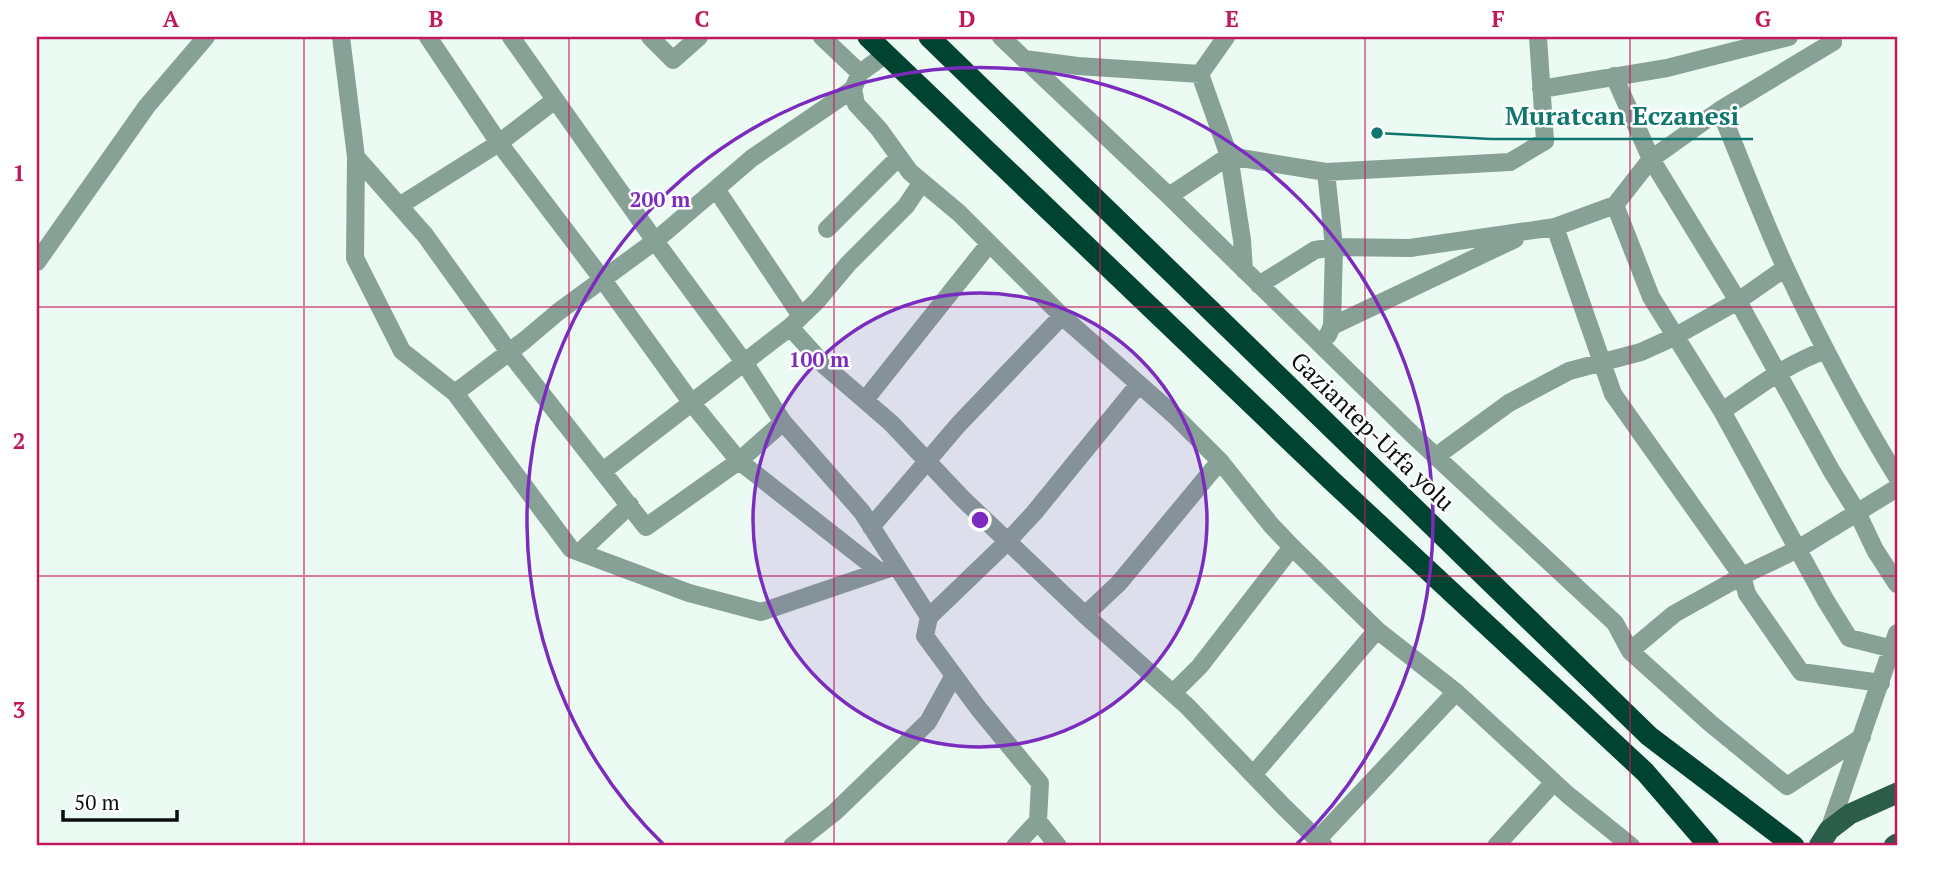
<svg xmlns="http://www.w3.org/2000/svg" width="1934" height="883" viewBox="0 0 1934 883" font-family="'PT Serif',serif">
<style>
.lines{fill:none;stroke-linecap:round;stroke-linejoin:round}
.minor{stroke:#88a196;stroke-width:18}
.major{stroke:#2c5c4a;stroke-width:21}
.highway{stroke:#004330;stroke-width:21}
.grid{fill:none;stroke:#c2185b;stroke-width:2;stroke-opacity:0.55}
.ring{fill:none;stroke:#7b2cbf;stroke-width:3.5}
.labels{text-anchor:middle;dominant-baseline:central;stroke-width:5;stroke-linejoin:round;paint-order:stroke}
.street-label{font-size:24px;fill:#0a0f0d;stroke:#fff}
.centre{fill:#7b2cbf;stroke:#fff;stroke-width:3.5}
.ring-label{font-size:21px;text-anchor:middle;font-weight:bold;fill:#7b2cbf;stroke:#fff;stroke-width:5;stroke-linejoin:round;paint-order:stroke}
.leader{fill:none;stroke:#0f766e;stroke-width:2.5}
.callout-dot{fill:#0f766e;stroke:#fff;stroke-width:2.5}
.callout-label{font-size:26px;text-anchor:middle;font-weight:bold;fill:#0f766e;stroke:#fff;stroke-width:5;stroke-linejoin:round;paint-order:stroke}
.neatline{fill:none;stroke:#c2185b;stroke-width:2.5}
.grid-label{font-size:23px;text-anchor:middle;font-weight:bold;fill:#c2185b}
</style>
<rect width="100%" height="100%" fill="#ebfaf3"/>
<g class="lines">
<path class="minor" d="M 341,37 L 356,157 L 355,258 L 402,351 L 455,393 L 571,549 L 689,593 L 761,612 L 896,566
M 428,37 L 499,143 L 603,280 L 691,402 L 739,461 L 879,571
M 511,37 L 655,241 L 744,362 L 783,422 L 862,512 L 929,617 L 925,636 L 978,708 L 1040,783 L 1038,821 L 1058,846
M 650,37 L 673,60 L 699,37
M 822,37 L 860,73
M 1001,37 L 1169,196 L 1415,437 L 1615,623 L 1630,651 L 1710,723 L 1787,786 L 1862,737
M 1226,37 L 1200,74 L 1229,156 L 1242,240 L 1244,270
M 886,54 L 860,73 L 853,89 L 856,104 L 879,129 L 910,172 L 959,213 L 1062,316 L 1174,415 L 1220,461 L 1271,525 L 1292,547 L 1377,630 L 1456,692 L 1568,795 L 1631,846
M 1024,59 L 1078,66 L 1200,74
M 1614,76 L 1651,159 L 1738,301 L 1831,470 L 1857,512 L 1875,550 L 1897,584
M 1541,89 L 1667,68 L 1789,37
M 1720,110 C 1742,163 1762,217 1786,269 C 1819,340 1856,410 1897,477
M 356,157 L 425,235 L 509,352 L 646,527 L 739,461 L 783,422
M 1326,172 L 1334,247 L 1332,326 L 1328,335
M 922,182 L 906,206 L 848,264 L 817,301 L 790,327 L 825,366 L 891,423 L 962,498 L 1085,615 L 1187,706 L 1283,806 L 1324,846
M 716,189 L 801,316
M 1169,196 L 1229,156 L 1326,172 L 1510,162 L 1545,141 L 1538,37
M 1615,205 L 1651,297 L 1722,411 L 1826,601 L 1849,638 L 1893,649
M 399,206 L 499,143 L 555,100
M 1555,227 L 1613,394 L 1742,576 L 1747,594 L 1801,672 L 1881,683
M 827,229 L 899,157
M 37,262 L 147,106 L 206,37
M 1259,285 L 1315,250 L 1334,247 L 1410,248 L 1555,227 L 1615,205 L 1651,159 L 1720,110 L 1833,42 L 1832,37
M 1332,326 L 1515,239
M 455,393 L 525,340 L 558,312 L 655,241 L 752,158 L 853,89
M 865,400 L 989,244
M 1722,411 C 1757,388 1786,364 1826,350
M 1435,457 L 1509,403 L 1569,371 L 1641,352 L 1674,337 L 1738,301 L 1785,268
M 603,471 L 790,327
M 871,527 L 958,425 L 1062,316
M 580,552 L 630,505
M 1085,615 L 1119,583 L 1220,461
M 929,617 L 1008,541 L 1034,513 L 1139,384
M 1630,651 L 1674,614 L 1742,576 L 1798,549 L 1897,488
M 1173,693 L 1200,666 L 1292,547
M 1253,775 L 1377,630
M 1829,830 L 1897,633
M 1317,840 L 1456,692
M 792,846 L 835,812 L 928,722 L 954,675
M 1015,846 L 1038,821
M 1496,846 L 1554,782"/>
<path class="major" d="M 1819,846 L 1829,830 L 1850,814 L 1897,793
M 1894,846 L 1897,844"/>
<path class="highway" d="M 868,37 L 1331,480 L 1645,772 L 1709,846
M 929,37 L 1649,736 L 1794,846"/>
</g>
<path class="grid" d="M 304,37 L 304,846M 569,37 L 569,846M 834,37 L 834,846M 1100,37 L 1100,846M 1365,37 L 1365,846M 1630,37 L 1630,846M 37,307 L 1897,307M 37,576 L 1897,576"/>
<circle cx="980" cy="520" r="227" fill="#7b2cbf" fill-opacity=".12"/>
<g class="ring">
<circle cx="980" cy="520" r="227"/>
<path d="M665 846A453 453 0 1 1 1295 846"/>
</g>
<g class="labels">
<g class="street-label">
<text transform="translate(1373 431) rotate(44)">Gaziantep-Urfa yolu</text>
</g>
</g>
<circle cx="980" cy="520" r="10" class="centre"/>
<g class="ring-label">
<text x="660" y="207">200 m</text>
<text x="819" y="367">100 m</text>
</g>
<path class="leader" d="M1377 133L1491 139H1753"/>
<circle class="callout-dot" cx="1377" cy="133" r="7"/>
<g class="callout-label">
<text x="1622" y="125">Muratcan Eczanesi</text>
</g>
<rect width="1934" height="883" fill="none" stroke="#ffffff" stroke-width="77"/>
<path d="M63 810v10h114v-10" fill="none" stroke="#0a0f0d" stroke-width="3.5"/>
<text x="74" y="810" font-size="21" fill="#0a0f0d" stroke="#ffffff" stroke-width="5" paint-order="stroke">50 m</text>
<rect x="38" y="38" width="1858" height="806" class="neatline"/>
<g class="grid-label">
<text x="171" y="27">A</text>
<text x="436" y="27">B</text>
<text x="702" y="27">C</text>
<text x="967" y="27">D</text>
<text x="1232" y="27">E</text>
<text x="1498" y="27">F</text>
<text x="1763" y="27">G</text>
<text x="19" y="181">1</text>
<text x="19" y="449">2</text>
<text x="19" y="718">3</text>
</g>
</svg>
